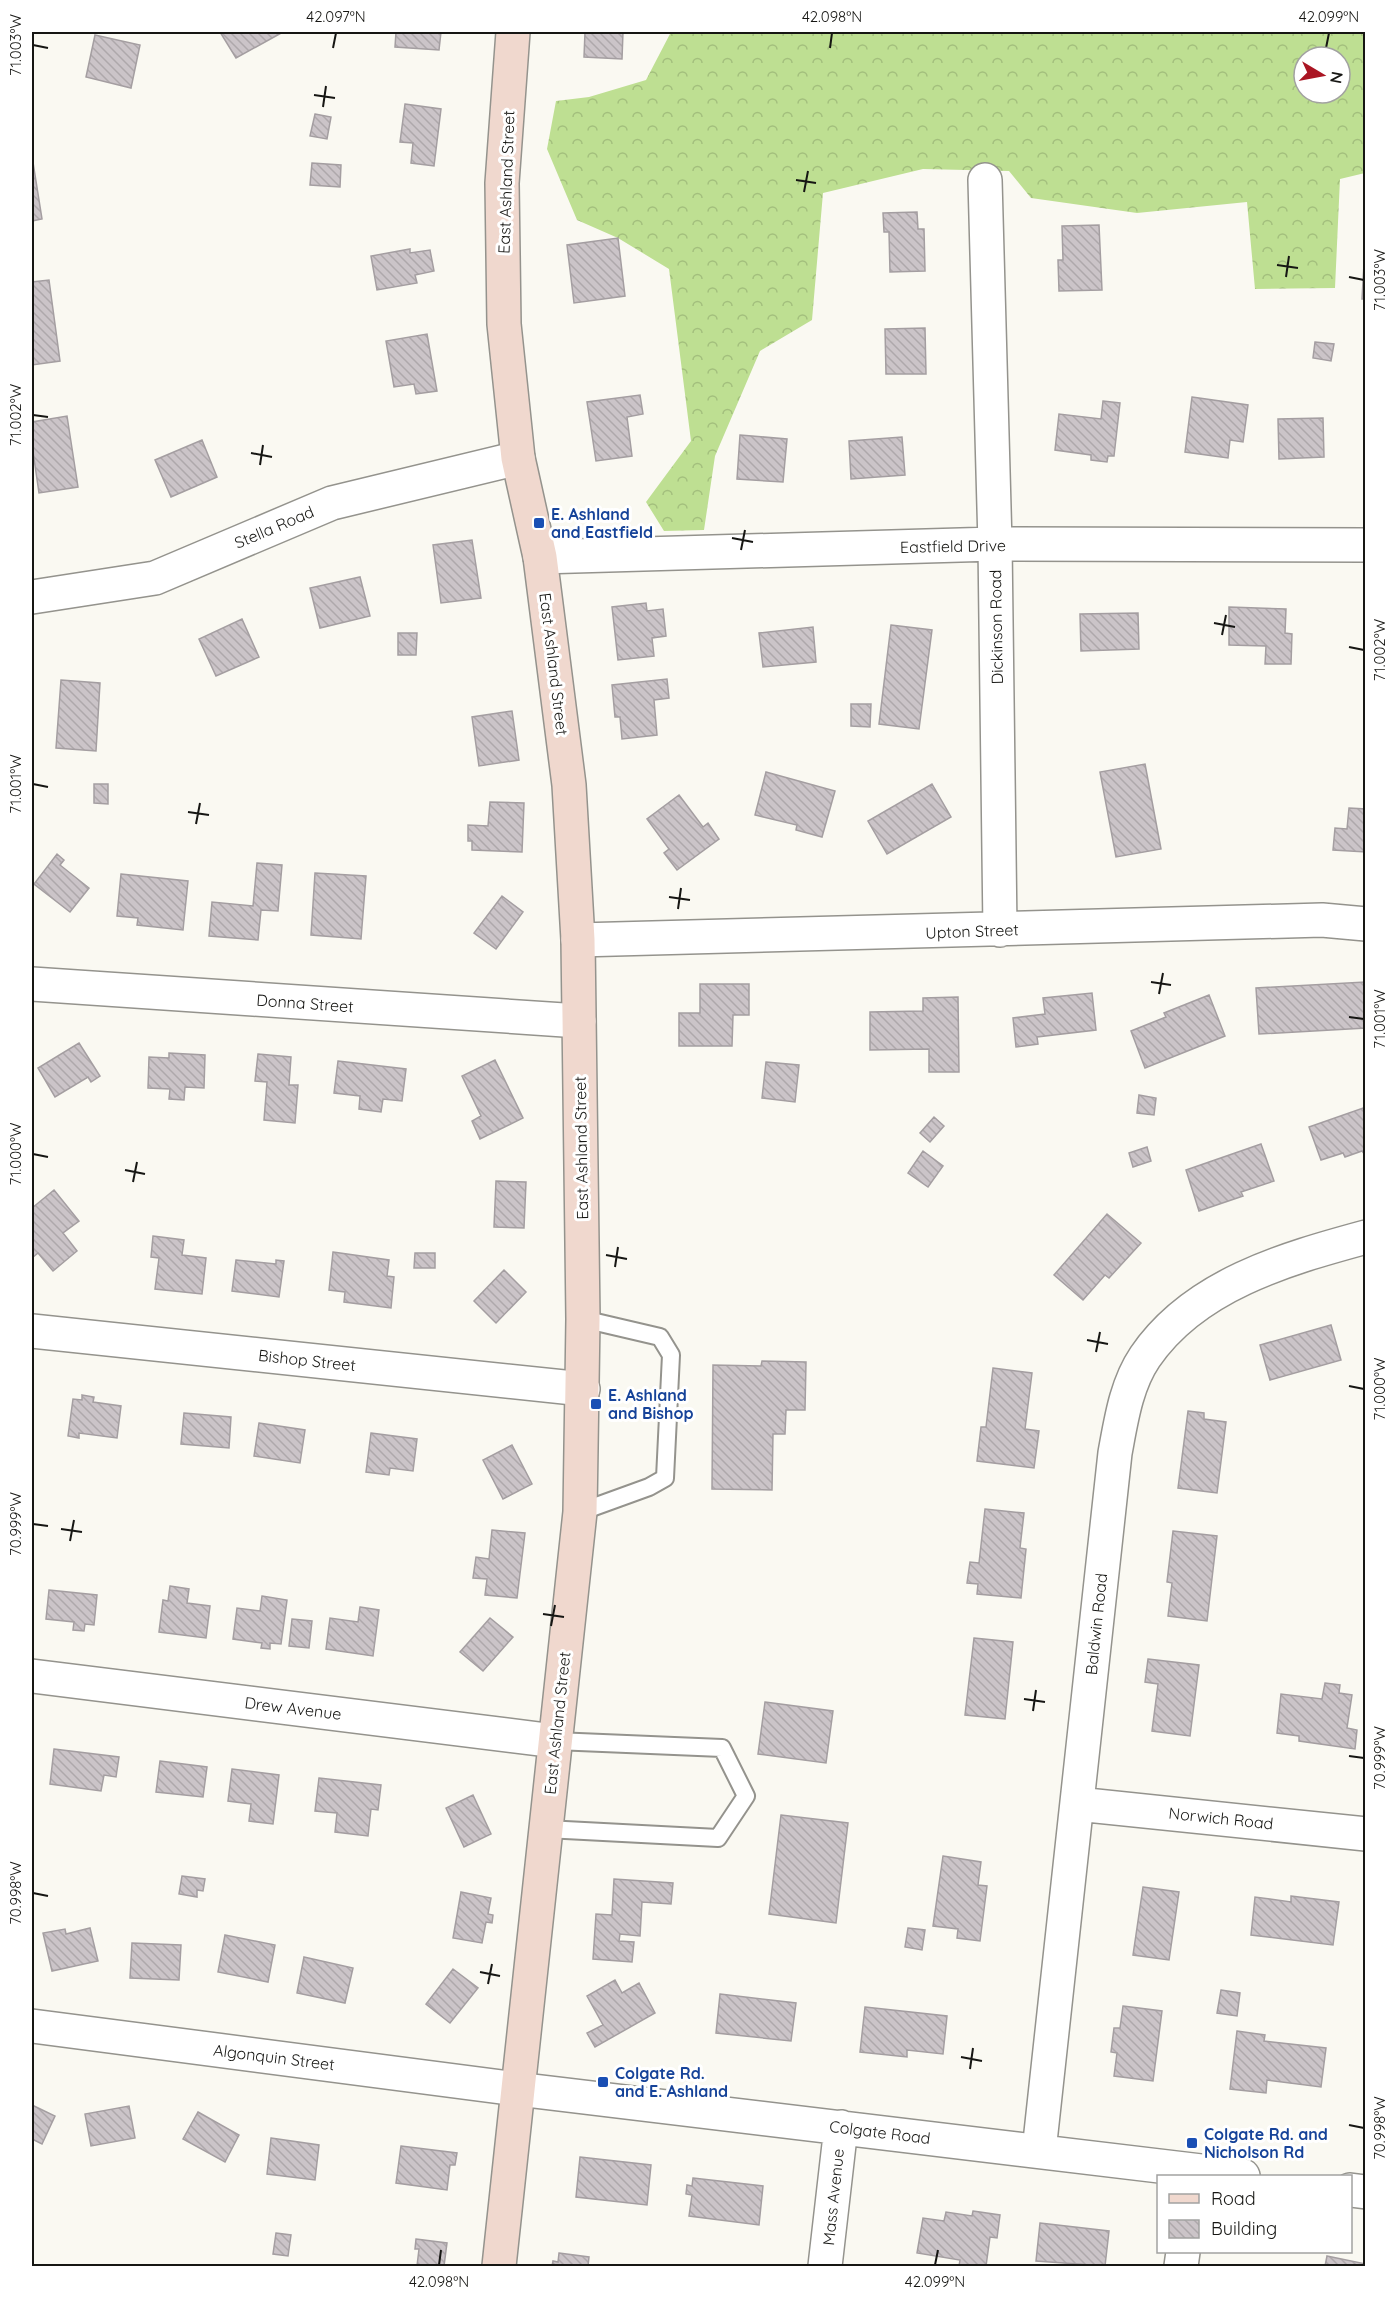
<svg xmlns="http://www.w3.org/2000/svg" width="1397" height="2298" viewBox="0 0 1397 2298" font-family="Quicksand,sans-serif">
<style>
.forest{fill:url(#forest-crowns);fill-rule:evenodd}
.building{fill:url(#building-back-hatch);stroke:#a49ea1;stroke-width:1.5}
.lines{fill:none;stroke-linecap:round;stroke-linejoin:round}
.service-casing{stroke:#94938d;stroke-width:20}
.minor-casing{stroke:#94938d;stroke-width:36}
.secondary-casing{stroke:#94938d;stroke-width:36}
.service{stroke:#fff;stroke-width:16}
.minor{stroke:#fff;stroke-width:33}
.secondary{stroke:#f0d8ce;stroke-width:33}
.ticks{fill:none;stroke:#161613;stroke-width:2}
.transit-dot{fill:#1a4fb4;stroke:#fff;stroke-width:2}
.labels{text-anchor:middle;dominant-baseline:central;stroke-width:6;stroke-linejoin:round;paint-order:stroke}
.street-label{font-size:16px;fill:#161613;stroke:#fff}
.transit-label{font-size:16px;font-weight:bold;fill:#164399;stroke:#fff;text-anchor:start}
.neatline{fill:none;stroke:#161613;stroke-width:2}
.ticks-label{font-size:15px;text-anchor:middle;fill:#161613}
</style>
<defs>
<pattern id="forest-crowns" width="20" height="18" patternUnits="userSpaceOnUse" patternTransform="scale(1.5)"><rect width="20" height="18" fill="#bedf92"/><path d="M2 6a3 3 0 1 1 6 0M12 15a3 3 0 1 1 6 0" fill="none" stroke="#a3bf7d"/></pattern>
<pattern id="building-back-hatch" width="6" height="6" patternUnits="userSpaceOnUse" patternTransform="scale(1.5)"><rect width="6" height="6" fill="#cbc4c8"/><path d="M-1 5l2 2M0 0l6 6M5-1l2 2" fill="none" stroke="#aea8ab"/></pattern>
</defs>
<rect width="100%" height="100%" fill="#faf9f2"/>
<path class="forest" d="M 671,32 L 1365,32 L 1365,173 L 1340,179 L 1335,288 L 1255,289 L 1247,202 L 1137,213 L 1031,198 L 1009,171 L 923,169 L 823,193 L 812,320 L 760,351 L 715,456 L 704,530 L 664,531 L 646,502 L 691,441 L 669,269 L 618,238 L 577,220 L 547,149 L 556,101 L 589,97 L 646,80 ZM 1304,57 L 1340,57 L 1340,93 L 1304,93 Z"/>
<path class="building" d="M 220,32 L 283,32 L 236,58 Z
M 396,32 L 441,32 L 439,50 L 395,47 Z
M 585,32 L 623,32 L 622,59 L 584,57 Z
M 95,35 L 140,45 L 131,88 L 86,77 Z
M 405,104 L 441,109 L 434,166 L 411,163 L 413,143 L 400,142 Z
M 315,114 L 331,117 L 327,139 L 310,136 Z
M 32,156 L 42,219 L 32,221 Z
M 312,163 L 341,165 L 340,187 L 310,185 Z
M 917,212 L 918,229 L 924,229 L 925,271 L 890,272 L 889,232 L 884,232 L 883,213 Z
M 1099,225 L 1102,290 L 1059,291 L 1058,260 L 1063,260 L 1062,226 Z
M 618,238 L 625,296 L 574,303 L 567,245 Z
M 410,249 L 410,253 L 430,250 L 434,271 L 415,275 L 417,283 L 377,290 L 371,256 Z
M 1364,264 L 1366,264 L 1366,299 L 1362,299 Z
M 49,280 L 60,361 L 32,365 L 32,282 Z
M 925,328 L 926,374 L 886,374 L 885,329 Z
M 427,334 L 437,391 L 416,394 L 414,384 L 394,387 L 386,341 Z
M 1315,342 L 1334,344 L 1331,361 L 1313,358 Z
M 640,395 L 643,414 L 627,417 L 632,456 L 596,461 L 587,402 Z
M 1192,397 L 1248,405 L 1243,442 L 1230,440 L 1228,458 L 1185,452 Z
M 1103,401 L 1120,403 L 1114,456 L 1108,456 L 1107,462 L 1091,460 L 1091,455 L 1055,450 L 1059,414 L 1101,419 Z
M 67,416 L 78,487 L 39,493 L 32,445 L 32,422 Z
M 1323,418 L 1324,457 L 1279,459 L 1278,419 Z
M 740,435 L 787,439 L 783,482 L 737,479 Z
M 902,437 L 905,475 L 851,479 L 849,441 Z
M 202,440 L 217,477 L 171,497 L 155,460 Z
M 472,540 L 481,598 L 441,603 L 433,545 Z
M 360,577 L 370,616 L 320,628 L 310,588 Z
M 646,603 L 647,611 L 663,609 L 666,636 L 652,638 L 654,656 L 618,660 L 612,607 Z
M 1229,607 L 1286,609 L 1285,633 L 1292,634 L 1291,664 L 1265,664 L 1266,646 L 1229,645 Z
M 1138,613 L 1139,649 L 1081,651 L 1080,614 Z
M 242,619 L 259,657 L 216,676 L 199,639 Z
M 891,625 L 932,630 L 919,729 L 879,724 Z
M 813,627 L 816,662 L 763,667 L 759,633 Z
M 398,633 L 417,633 L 416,655 L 398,655 Z
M 667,679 L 669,698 L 654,700 L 657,735 L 622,739 L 620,717 L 615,717 L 612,685 Z
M 61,680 L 100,683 L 96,751 L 56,748 Z
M 851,704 L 871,704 L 870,727 L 851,726 Z
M 512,711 L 519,760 L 479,766 L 472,717 Z
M 1145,764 L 1161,849 L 1116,857 L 1100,772 Z
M 766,772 L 835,791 L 822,837 L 796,830 L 797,825 L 755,815 Z
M 94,784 L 108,784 L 108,804 L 94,803 Z
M 932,784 L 951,817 L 887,854 L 868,821 Z
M 679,795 L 703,827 L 708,823 L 719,839 L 677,870 L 664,853 L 669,849 L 647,819 Z
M 490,802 L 524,803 L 522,852 L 472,850 L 472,841 L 468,841 L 468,825 L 488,826 Z
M 1349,808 L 1366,809 L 1366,852 L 1333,850 L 1335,828 L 1347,829 Z
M 57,854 L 64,860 L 60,865 L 89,888 L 70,912 L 34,884 Z
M 257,863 L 282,865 L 278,911 L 261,910 L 258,940 L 209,936 L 212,902 L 253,906 Z
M 315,873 L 366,876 L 361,939 L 311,935 Z
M 121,874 L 188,881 L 183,930 L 137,925 L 138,918 L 117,916 Z
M 502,896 L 523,912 L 496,949 L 474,933 Z
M 1365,982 L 1366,1028 L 1259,1034 L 1256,988 Z
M 700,984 L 749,984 L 749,1015 L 733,1015 L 732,1046 L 679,1046 L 679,1013 L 700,1013 Z
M 1092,993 L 1096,1030 L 1037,1037 L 1038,1044 L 1016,1047 L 1013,1018 L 1045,1014 L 1043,998 Z
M 1209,995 L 1225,1036 L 1145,1068 L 1131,1031 L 1166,1017 L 1164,1013 Z
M 958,997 L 959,1072 L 929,1072 L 929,1049 L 870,1050 L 870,1012 L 923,1011 L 923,998 Z
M 79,1043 L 100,1076 L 91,1082 L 88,1077 L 55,1097 L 38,1068 Z
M 169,1053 L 205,1055 L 204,1088 L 185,1087 L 184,1100 L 169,1099 L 170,1089 L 148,1088 L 149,1057 L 169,1058 Z
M 258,1054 L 291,1057 L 289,1085 L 298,1085 L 295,1123 L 264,1120 L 267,1082 L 255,1081 Z
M 495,1060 L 523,1118 L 480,1139 L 472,1121 L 481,1116 L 462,1076 Z
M 338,1061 L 406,1069 L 402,1101 L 383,1099 L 381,1112 L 359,1109 L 360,1096 L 334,1093 Z
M 766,1062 L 799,1065 L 795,1102 L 762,1098 Z
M 1139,1095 L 1156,1098 L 1154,1115 L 1137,1113 Z
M 1366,1107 L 1366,1156 L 1362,1151 L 1345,1157 L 1343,1153 L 1321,1160 L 1309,1127 Z
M 934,1117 L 944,1126 L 930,1142 L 920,1133 Z
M 1261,1144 L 1274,1181 L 1241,1192 L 1243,1196 L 1199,1211 L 1186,1170 Z
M 1147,1147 L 1151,1161 L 1133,1167 L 1129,1153 Z
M 923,1151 L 943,1166 L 928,1187 L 908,1173 Z
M 496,1181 L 526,1182 L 524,1228 L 494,1227 Z
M 54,1190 L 79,1221 L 63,1233 L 77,1251 L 53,1271 L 38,1253 L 32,1258 L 32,1208 Z
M 1107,1214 L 1141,1243 L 1109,1278 L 1105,1275 L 1083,1300 L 1054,1275 Z
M 153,1236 L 184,1240 L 182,1255 L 206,1258 L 202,1294 L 155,1289 L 159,1258 L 151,1257 Z
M 333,1252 L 389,1260 L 387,1276 L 394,1277 L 391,1308 L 344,1302 L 345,1292 L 329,1290 Z
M 415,1253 L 435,1253 L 435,1268 L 414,1268 Z
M 236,1260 L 276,1264 L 276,1260 L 284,1261 L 279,1297 L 232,1291 Z
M 504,1270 L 526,1292 L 496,1323 L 474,1301 Z
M 1331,1325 L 1341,1360 L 1270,1380 L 1260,1345 Z
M 762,1361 L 806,1362 L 805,1410 L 786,1410 L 785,1434 L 773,1434 L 772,1490 L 712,1489 L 713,1365 L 761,1366 Z
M 993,1368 L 1032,1373 L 1025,1429 L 1039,1431 L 1034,1468 L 977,1461 L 981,1427 L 986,1427 Z
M 82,1395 L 94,1397 L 93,1402 L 121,1406 L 117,1438 L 79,1433 L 79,1438 L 68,1436 L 73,1399 L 82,1400 Z
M 1188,1411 L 1204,1413 L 1204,1419 L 1226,1422 L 1217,1493 L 1178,1488 Z
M 184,1413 L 231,1417 L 229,1448 L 181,1444 Z
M 259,1423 L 305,1430 L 300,1463 L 254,1456 Z
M 371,1433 L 417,1439 L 413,1471 L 390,1468 L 389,1475 L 366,1472 Z
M 512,1445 L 532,1484 L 503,1499 L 483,1460 Z
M 985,1509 L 1024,1513 L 1020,1548 L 1026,1549 L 1021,1598 L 977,1594 L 978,1584 L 967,1583 L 970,1562 L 979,1563 Z
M 492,1530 L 525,1533 L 517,1598 L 485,1595 L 487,1579 L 473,1578 L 476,1557 L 489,1559 Z
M 1173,1531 L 1217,1536 L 1207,1621 L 1168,1616 L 1172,1583 L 1167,1582 Z
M 170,1586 L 189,1589 L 187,1603 L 210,1606 L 206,1638 L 159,1632 L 163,1600 L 168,1601 Z
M 49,1590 L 97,1595 L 94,1625 L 85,1624 L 84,1631 L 73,1630 L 74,1622 L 46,1619 Z
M 262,1596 L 287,1600 L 281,1644 L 270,1643 L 270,1649 L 261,1648 L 262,1643 L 233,1639 L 237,1608 L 260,1611 Z
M 360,1607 L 379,1610 L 373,1656 L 326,1649 L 330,1618 L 358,1622 Z
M 490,1618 L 513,1637 L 483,1671 L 460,1652 Z
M 292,1619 L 312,1621 L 309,1648 L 289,1646 Z
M 974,1638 L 1013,1642 L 1005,1719 L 965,1715 Z
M 1148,1659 L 1199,1665 L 1190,1736 L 1152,1731 L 1158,1684 L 1145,1682 Z
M 1325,1683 L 1340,1685 L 1339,1693 L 1352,1695 L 1347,1728 L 1357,1730 L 1355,1749 L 1299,1741 L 1299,1736 L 1277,1733 L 1281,1694 L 1322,1699 Z
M 765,1702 L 833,1711 L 826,1763 L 758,1754 Z
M 54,1749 L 119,1757 L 116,1777 L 104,1775 L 101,1791 L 50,1784 Z
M 160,1761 L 207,1767 L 203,1797 L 156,1792 Z
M 232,1769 L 279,1775 L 273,1824 L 249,1821 L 251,1804 L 228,1801 Z
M 319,1778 L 381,1785 L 378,1810 L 371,1809 L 368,1836 L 335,1832 L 337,1813 L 315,1811 Z
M 473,1795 L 491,1834 L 464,1847 L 446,1808 Z
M 781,1815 L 848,1823 L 836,1923 L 769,1914 Z
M 943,1856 L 981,1862 L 978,1885 L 987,1886 L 980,1941 L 957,1938 L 958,1929 L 933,1926 Z
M 182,1876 L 205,1879 L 203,1891 L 197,1890 L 197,1897 L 179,1894 Z
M 614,1879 L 673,1883 L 671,1904 L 642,1902 L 640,1936 L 620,1934 L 619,1941 L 634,1942 L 632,1962 L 593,1959 L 596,1914 L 612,1915 Z
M 1143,1887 L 1179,1892 L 1169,1960 L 1133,1955 Z
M 461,1892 L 491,1898 L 488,1914 L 493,1915 L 492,1923 L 486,1922 L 482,1943 L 453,1938 Z
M 1291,1896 L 1339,1902 L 1333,1945 L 1251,1935 L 1255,1897 L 1291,1902 Z
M 90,1928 L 98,1961 L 52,1971 L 43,1933 L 65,1929 L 66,1934 Z
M 908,1928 L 925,1930 L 922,1950 L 905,1947 Z
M 225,1935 L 275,1945 L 268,1982 L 218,1972 Z
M 132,1943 L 181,1945 L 179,1980 L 130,1978 Z
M 304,1957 L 353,1968 L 345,2003 L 297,1993 Z
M 453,1969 L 478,1988 L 450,2023 L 426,2004 Z
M 615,1980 L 622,1993 L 639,1983 L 655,2013 L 595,2047 L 587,2033 L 603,2025 L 587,1996 Z
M 1221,1990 L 1240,1993 L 1237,2016 L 1217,2013 Z
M 720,1994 L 796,2003 L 791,2041 L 716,2033 Z
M 1123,2006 L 1162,2011 L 1153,2081 L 1114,2076 L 1117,2053 L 1111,2052 L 1114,2028 L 1120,2028 Z
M 865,2007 L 947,2016 L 943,2054 L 907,2050 L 907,2057 L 860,2052 Z
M 1237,2031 L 1265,2035 L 1264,2041 L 1326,2048 L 1321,2087 L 1267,2080 L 1266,2093 L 1230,2089 Z
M 32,2105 L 55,2116 L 42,2144 L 32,2139 Z
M 129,2106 L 135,2138 L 91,2146 L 85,2114 Z
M 198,2112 L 239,2135 L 225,2162 L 183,2139 Z
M 271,2138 L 319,2145 L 315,2180 L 267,2174 Z
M 401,2146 L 457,2153 L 455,2165 L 450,2165 L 447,2190 L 396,2183 Z
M 580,2157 L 651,2165 L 647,2205 L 576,2197 Z
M 693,2178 L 763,2186 L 759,2225 L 689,2216 L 692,2195 L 686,2194 L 687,2185 L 692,2186 Z
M 973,2211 L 1000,2215 L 997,2238 L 990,2237 L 986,2266 L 959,2266 L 960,2260 L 917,2253 L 923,2218 L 944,2221 L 946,2212 L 972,2216 Z
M 1040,2223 L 1109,2231 L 1105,2266 L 1036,2261 Z
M 276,2233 L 291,2235 L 288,2256 L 273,2254 Z
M 416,2239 L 447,2243 L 444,2266 L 417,2266 L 419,2249 L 415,2249 Z
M 559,2253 L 589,2257 L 588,2266 L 552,2266 L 553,2261 L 558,2262 Z
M 1327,2256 L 1366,2264 L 1366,2266 L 1325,2266 Z"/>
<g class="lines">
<defs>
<path id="service" d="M 580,1512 L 649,1487 L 665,1478 L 671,1355 L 660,1337 L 583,1319
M 546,1829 L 718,1838 L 746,1796 L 722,1748 L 555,1741"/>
<path id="minor" d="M 985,180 L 995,544 L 1000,930
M 540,557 L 995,544 L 1366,545
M 32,597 L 155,578 L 332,503 L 518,458
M 578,940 L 1322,920 L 1366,924
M 32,984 L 579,1021
M 32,1331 L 583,1389
M 32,1676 L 555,1741
M 1077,1804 L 1366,1834
M 32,2026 L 517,2089 L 1243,2176
M 1039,2151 L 1115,1453 C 1121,1421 1126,1385 1145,1357 C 1194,1285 1285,1259 1366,1237
M 1350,2190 L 1366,2192
M 825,2266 L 841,2127
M 1181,2266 L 1183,2252"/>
<path id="secondary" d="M 499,2266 L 580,1512 L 583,1319 L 578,940 L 569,785 L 540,557 L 518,458 L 504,324 L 502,183 L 513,32"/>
</defs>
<use href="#service" class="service-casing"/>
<use href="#minor" class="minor-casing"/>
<use href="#secondary" class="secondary-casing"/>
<use href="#service" class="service"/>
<use href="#minor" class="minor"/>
<use href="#secondary" class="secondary"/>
</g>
<path class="ticks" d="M 33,45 L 48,48M 333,48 L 336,33M 830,48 L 832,33M 1326,48 L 1329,33M 314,95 L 335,98M 323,107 L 326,86M 796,180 L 816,183M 804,192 L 808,171M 1277,265 L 1298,268M 1286,277 L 1289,256M 1349,277 L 1364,280M 33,415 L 48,417M 251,453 L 272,457M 260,465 L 263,445M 732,538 L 753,542M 741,550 L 745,530M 1214,623 L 1235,627M 1222,635 L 1226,615M 1349,647 L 1364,650M 33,784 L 48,787M 188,812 L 209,815M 196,824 L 200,803M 669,897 L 690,900M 678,909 L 681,888M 1151,982 L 1171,985M 1159,994 L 1163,973M 1349,1017 L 1364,1019M 33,1154 L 48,1157M 125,1170 L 145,1174M 133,1182 L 137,1162M 606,1255 L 627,1259M 615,1267 L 618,1247M 1087,1340 L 1108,1344M 1096,1352 L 1100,1332M 1349,1386 L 1364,1389M 33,1524 L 48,1526M 61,1529 L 82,1532M 70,1541 L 74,1520M 543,1614 L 564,1617M 551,1626 L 555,1605M 1024,1699 L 1045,1702M 1033,1711 L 1036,1690M 1349,1756 L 1364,1758M 33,1893 L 48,1896M 480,1972 L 500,1976M 488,1984 L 492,1964M 961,2057 L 982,2061M 970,2069 L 973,2048M 1349,2125 L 1364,2128M 439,2265 L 441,2250M 935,2265 L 938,2250"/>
<g class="transit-dot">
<rect x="533" y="517" width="12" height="12" rx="3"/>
<rect x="590" y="1398" width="12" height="12" rx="3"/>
<rect x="597" y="2076" width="12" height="12" rx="3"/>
<rect x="1186" y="2137" width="12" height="12" rx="3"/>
</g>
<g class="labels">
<g class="street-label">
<text transform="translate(506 182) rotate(-88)">East Ashland Street</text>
<text transform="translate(274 527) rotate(-23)">Stella Road</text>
<text transform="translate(953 546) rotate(-1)">Eastfield Drive</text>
<text transform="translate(996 627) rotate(-91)">Dickinson Road</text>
<text transform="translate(554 664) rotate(83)">East Ashland Street</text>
<text transform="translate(972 931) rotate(-2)">Upton Street</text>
<text transform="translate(305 1003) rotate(4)">Donna Street</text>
<text transform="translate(581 1148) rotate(-91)">East Ashland Street</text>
<text transform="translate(307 1360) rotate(6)">Bishop Street</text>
<text transform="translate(1096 1624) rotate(-84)">Baldwin Road</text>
<text transform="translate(293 1708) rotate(7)">Drew Avenue</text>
<text transform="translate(557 1723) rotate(-84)">East Ashland Street</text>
<text transform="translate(1221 1818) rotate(6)">Norwich Road</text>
<text transform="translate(274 2057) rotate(7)">Algonquin Street</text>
<text transform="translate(880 2132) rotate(7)">Colgate Road</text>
<text transform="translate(833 2197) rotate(-84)">Mass Avenue</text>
</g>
<g class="transit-label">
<text x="551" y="514">E. Ashland<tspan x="551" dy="18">and Eastfield</tspan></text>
<text x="608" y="1395">E. Ashland<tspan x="608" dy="18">and Bishop</tspan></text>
<text x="615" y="2073">Colgate Rd.<tspan x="615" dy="18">and E. Ashland</tspan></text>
<text x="1204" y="2134">Colgate Rd. and<tspan x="1204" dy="18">Nicholson Rd</tspan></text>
</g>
</g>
<rect width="1397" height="2298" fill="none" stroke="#ffffff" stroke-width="66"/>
<rect x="1157" y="2175" width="195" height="78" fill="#ffffff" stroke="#a2a2a1" stroke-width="1.5"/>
<rect x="1169" y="2194" width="30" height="9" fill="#f0d8ce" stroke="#a2a2a1" stroke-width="1.5"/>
<text x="1211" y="2205" font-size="18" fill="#161613">Road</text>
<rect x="1169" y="2220" width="30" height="18" fill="url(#building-back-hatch)" stroke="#a2a2a1" stroke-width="1.5"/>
<text x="1211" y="2235" font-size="18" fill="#161613">Building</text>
<g transform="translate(1322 75) rotate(100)"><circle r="28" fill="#ffffff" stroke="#a2a2a1" stroke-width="1.5"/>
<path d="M0-4.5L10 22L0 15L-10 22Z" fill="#aa1523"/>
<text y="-9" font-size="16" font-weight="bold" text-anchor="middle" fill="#161613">N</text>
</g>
<rect x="33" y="33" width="1331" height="2232" class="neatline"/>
<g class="ticks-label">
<text x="336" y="22">42.097°N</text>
<text x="832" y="22">42.098°N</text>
<text x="1329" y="22">42.099°N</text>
<text transform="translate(16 45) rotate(-90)" y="5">71.003°W</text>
<text transform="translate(1380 280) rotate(-90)" y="5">71.003°W</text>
<text transform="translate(16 415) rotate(-90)" y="5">71.002°W</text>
<text transform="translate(1380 650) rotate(-90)" y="5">71.002°W</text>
<text transform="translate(16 784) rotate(-90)" y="5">71.001°W</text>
<text transform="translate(1380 1019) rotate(-90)" y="5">71.001°W</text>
<text transform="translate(16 1154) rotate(-90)" y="5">71.000°W</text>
<text transform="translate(1380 1389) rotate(-90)" y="5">71.000°W</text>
<text transform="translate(16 1524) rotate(-90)" y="5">70.999°W</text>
<text transform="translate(1380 1758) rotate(-90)" y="5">70.999°W</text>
<text transform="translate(16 1893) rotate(-90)" y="5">70.998°W</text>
<text transform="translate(1380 2128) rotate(-90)" y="5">70.998°W</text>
<text x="439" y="2287">42.098°N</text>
<text x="935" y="2287">42.099°N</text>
</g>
</svg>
